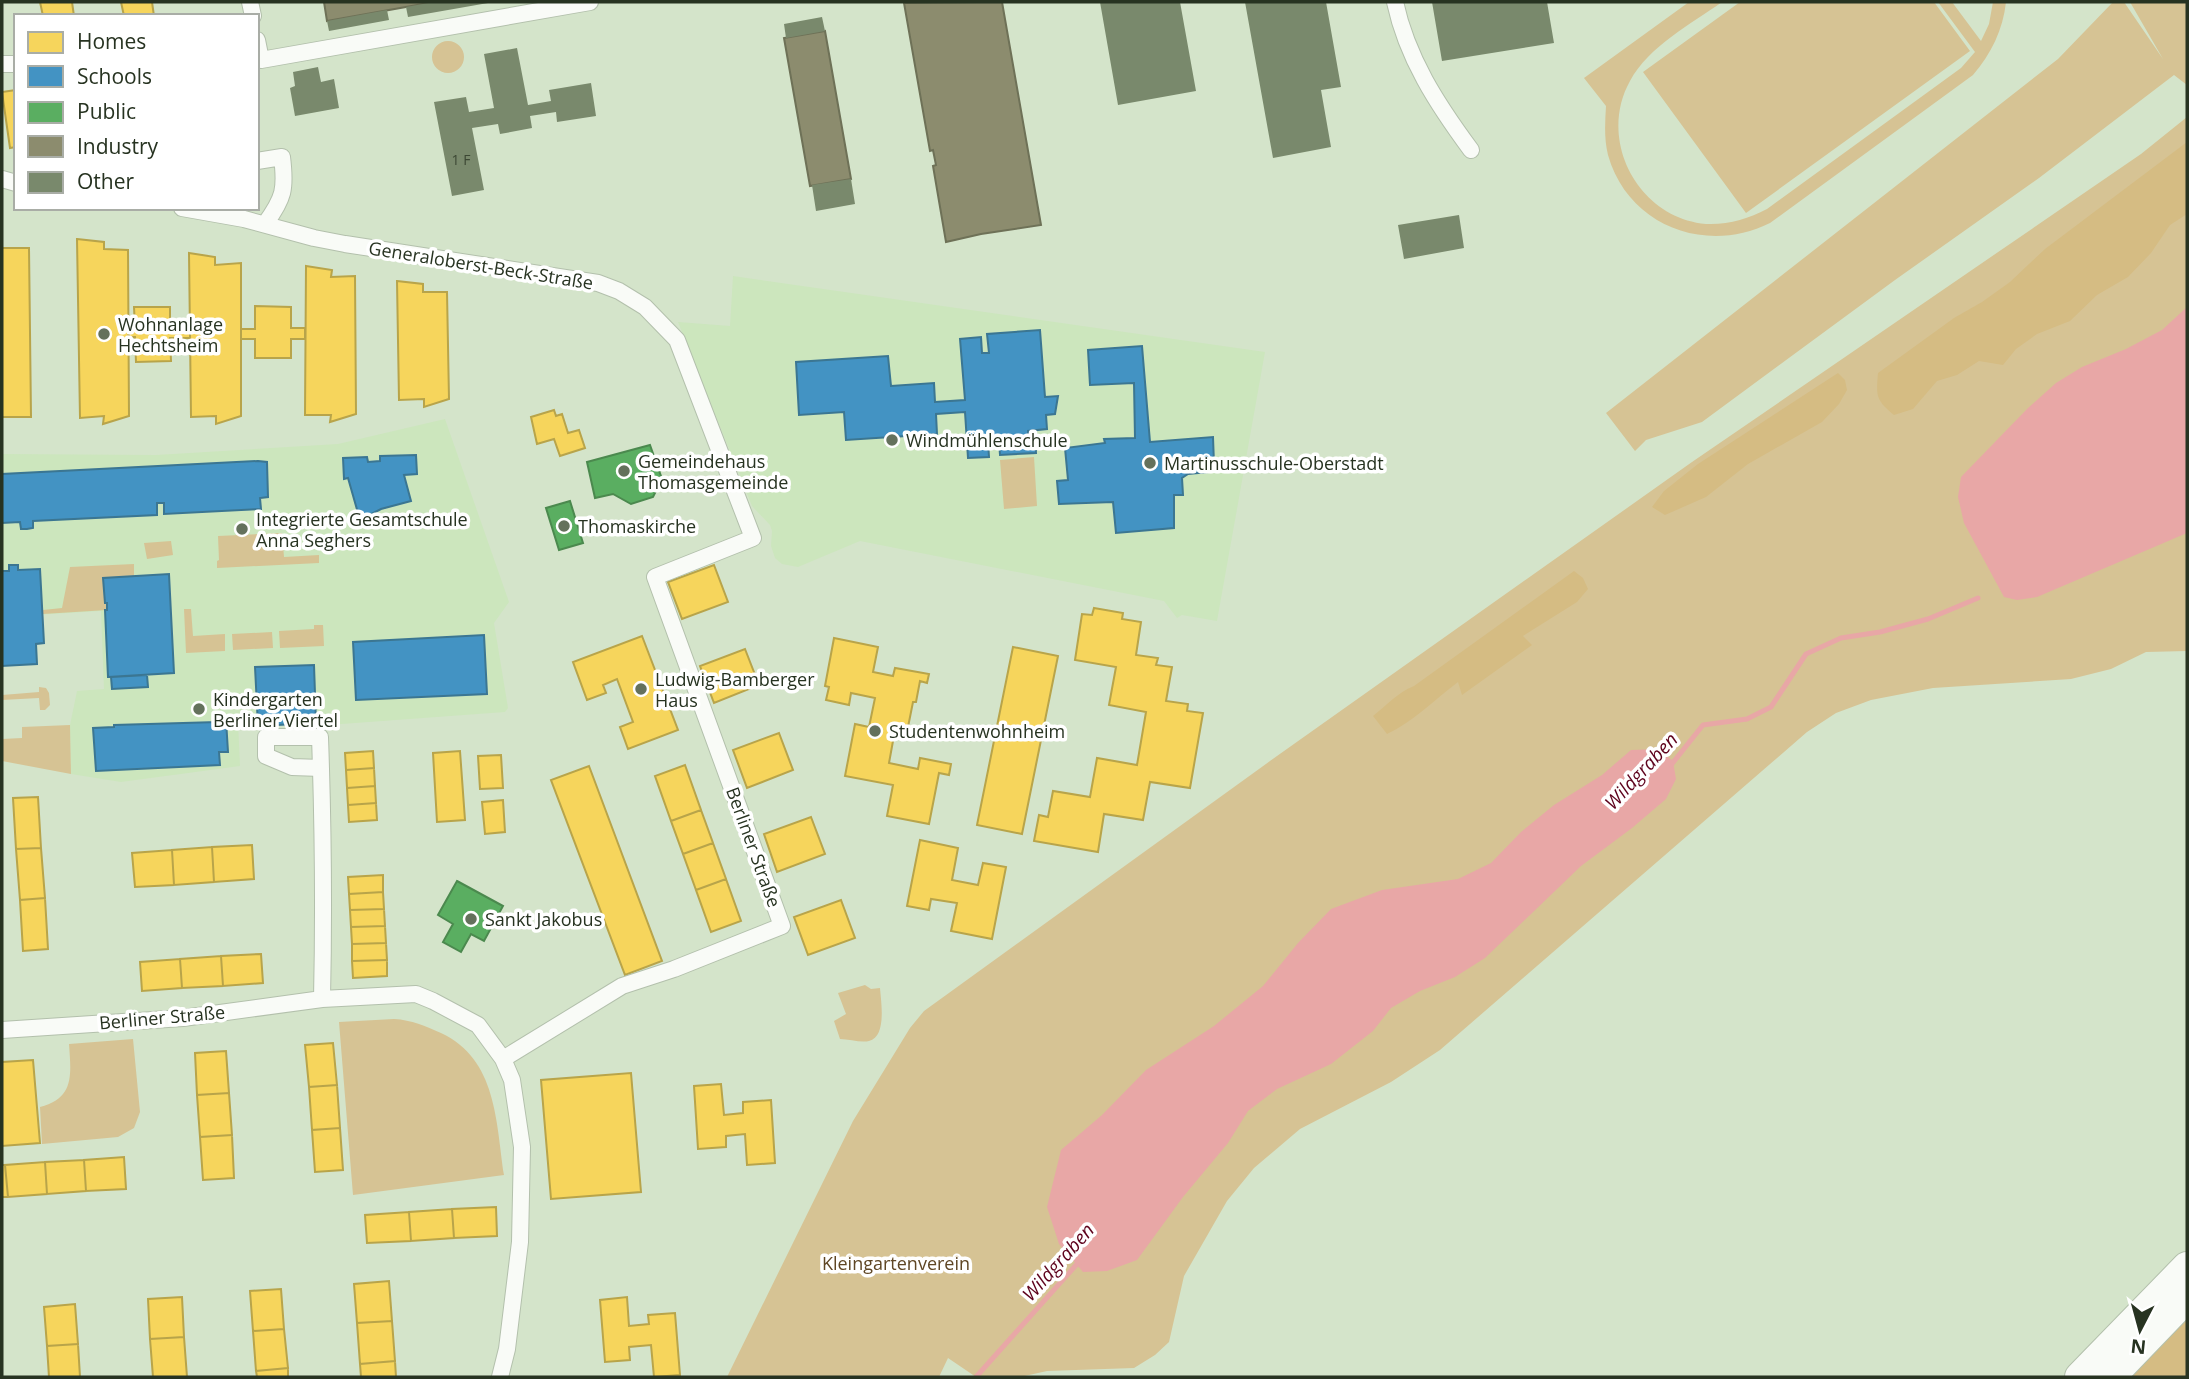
<svg xmlns="http://www.w3.org/2000/svg" width="2189" height="1379" viewBox="0 0 2189 1379" font-family="'Open Sans',sans-serif">
<style>
.built{fill:#cce6bd}
.green{fill:#d6c394}
.forest{fill:#d5bc83}
.water{fill:#e8a7a6}
.homes{fill:#f6d55c;stroke:#b8a44a;stroke-width:2}
.schools{fill:#4393c3;stroke:#3b7692;stroke-width:2}
.public{fill:#5aae61;stroke:#4b894e;stroke-width:2}
.industry{fill:#8c8c6e;stroke:#6e7157;stroke-width:2}
.lines{fill:none;stroke-linecap:round;stroke-linejoin:round}
.stream{stroke:#e8a7a6;stroke-width:5}
.building{fill:#79896c}
.street-casing{stroke:#b3c0ac;stroke-width:18}
.highway-casing{stroke:#b3c0ac;stroke-width:32}
.street{stroke:#f9fbf7;stroke-width:16}
.highway{stroke:#f9fbf7;stroke-width:30}
.poi-dot{fill:#64715c;stroke:#fff;stroke-width:2.5}
.labels{text-anchor:middle;dominant-baseline:central;stroke-width:7;stroke-linejoin:round;paint-order:stroke}
.number-label{font-size:14px;fill:#3c4834}
.street-label{font-size:18px;fill:#273321;stroke:#fff}
.poi-label{font-size:18px;fill:#273321;stroke:#fff;text-anchor:start}
.park-label{font-size:18px;fill:#5f4624;stroke:#fff}
.water-label{font-size:19px;font-style:italic;fill:#5d011b;stroke:#fff}
</style>
<rect width="100%" height="100%" fill="#d4e4ca"/>
<path class="built" d="M 733,276 L 1265,352 L 1217,621 L 1182,615 L 1177,618 L 1164,601 L 860,541 L 798,567 L 782,564 L 775,558 L 771,546 L 772,531 L 770,525 L 752,506 L 678,322 L 730,326 Z
M 445,419 L 509,602 L 494,623 L 508,708 L 505,712 L 328,725 L 316,723 L 258,726 L 257,721 L 238,722 L 240,766 L 121,782 L 71,774 L 70,725 L 77,691 L 104,689 L 101,611 L 2,617 L 2,454 L 156,455 L 338,444 Z"/>
<path class="green" d="M 1689,2 L 1722,2 C 1691,24 1649,46 1630,81 C 1597,140 1638,218 1706,224 C 1728,225 1748,219 1767,209 L 1961,68 L 1975,52 L 1938,2 L 1952,2 L 1981,41 L 1989,24 L 1993,2 L 2006,2 C 2003,30 1991,54 1973,75 L 1770,223 C 1706,255 1628,226 1608,155 C 1604,139 1605,123 1606,106 L 1584,78 Z
M 1740,2 L 1934,2 L 1970,51 L 1746,213 L 1643,72 Z
M 2113,2 L 2124,2 L 2163,59 L 2130,2 L 2187,2 L 2187,85 L 2174,75 L 2039,178 L 1895,280 L 1702,422 L 1646,440 L 1635,451 L 1606,413 L 2058,59 Z
M432 57a16 16 0 1 1 32 0a16 16 0 1 1-32 0Z
M 2187,117 L 2187,651 L 2146,652 L 2111,669 L 2071,679 L 1933,688 L 1871,700 L 1836,713 L 1807,732 L 1440,1050 L 1391,1082 L 1300,1129 L 1254,1168 L 1227,1201 L 1184,1276 L 1169,1342 L 1155,1355 L 1134,1368 L 1047,1371 L 1020,1377 L 976,1377 L 948,1358 L 939,1377 L 727,1377 L 853,1121 L 910,1028 L 924,1011 L 1277,756 L 1692,462 L 2141,154 Z
M 1034,457 L 1037,506 L 1004,509 L 1000,460 Z
M 282,533 L 284,557 L 319,555 L 319,563 L 217,568 L 217,561 L 219,560 L 218,536 Z
M 171,541 L 173,555 L 147,559 L 144,543 Z
M 134,564 L 134,576 L 103,578 L 105,603 L 107,603 L 107,610 L 43,614 L 43,610 L 62,608 L 70,567 Z
M 184,609 L 191,609 L 193,636 L 225,634 L 225,651 L 186,653 Z
M 314,625 L 323,625 L 324,646 L 280,648 L 279,631 L 314,629 Z
M 272,632 L 273,648 L 233,650 L 232,634 Z
M 39,687 L 46,688 L 49,693 L 50,705 L 45,710 L 40,710 L 39,698 L 2,700 L 2,695 L 39,692 Z
M 70,725 L 71,774 L 2,761 L 2,739 L 22,738 L 22,727 Z
M 865,985 L 871,989 L 880,988 C 881,1001 887,1037 869,1041 C 861,1043 849,1039 840,1039 L 834,1021 L 846,1014 L 838,993 Z
M 394,1019 C 412,1020 425,1026 441,1033 C 497,1059 496,1122 504,1175 L 353,1195 L 339,1022 Z
M 133,1039 L 140,1112 L 134,1128 L 118,1137 L 42,1144 L 40,1107 C 75,1098 71,1074 69,1044 Z"/>
<path class="forest" d="M 2187,142 L 2187,214 L 2170,225 L 2151,253 L 2128,277 L 2097,295 L 2070,321 L 2037,334 L 2016,349 L 2003,365 L 1979,361 L 1957,375 L 1937,381 L 1913,409 L 1894,415 C 1876,400 1876,397 1878,373 L 1954,318 L 1982,302 L 2010,282 L 2045,249 Z
M 1838,373 L 1845,380 L 1847,390 L 1839,404 L 1822,422 L 1748,464 L 1706,497 L 1665,515 L 1652,507 L 1664,491 L 1698,464 Z
M 1574,571 L 1583,578 L 1588,589 L 1577,602 L 1523,636 L 1532,645 L 1462,695 L 1458,682 C 1434,700 1413,722 1387,734 L 1373,716 C 1387,705 1397,693 1414,686 Z
M 2187,1314 L 2187,1377 L 2125,1377 Z"/>
<path class="water" d="M 2187,307 L 2187,533 L 2037,597 L 2017,600 L 2004,597 L 1964,523 L 1958,497 L 1961,477 L 2028,408 L 2056,383 L 2082,367 L 2126,349 L 2162,330 Z
M 1658,749 L 1673,761 L 1676,779 L 1666,799 L 1632,828 L 1581,866 L 1485,958 L 1455,977 L 1420,991 L 1391,1008 L 1373,1031 L 1331,1064 L 1277,1089 L 1248,1111 L 1228,1143 L 1183,1197 L 1137,1260 L 1107,1271 L 1083,1272 L 1059,1244 L 1047,1207 L 1061,1150 L 1102,1115 L 1146,1070 L 1214,1026 L 1263,986 L 1298,943 L 1331,909 L 1382,890 L 1458,879 L 1491,863 L 1521,832 L 1554,805 L 1602,775 L 1631,750 Z"/>
<path class="homes" d="M 40,2 L 72,2 L 74,16 L 43,16 Z
M 121,2 L 152,2 L 154,16 L 124,16 Z
M 16,90 L 16,147 L 10,148 L 2,92 Z
M 77,239 L 104,242 L 104,249 L 128,250 L 129,416 L 103,424 L 104,416 L 80,418 Z
M 2,248 L 29,248 L 31,417 L 2,417 Z
M 189,253 L 215,257 L 215,265 L 241,263 L 241,416 L 216,424 L 216,416 L 191,417 Z
M 306,266 L 332,270 L 331,277 L 355,276 L 356,414 L 330,422 L 331,415 L 305,415 Z
M 397,281 L 423,284 L 423,292 L 447,292 L 449,399 L 424,407 L 424,399 L 399,400 Z
M 255,306 L 291,307 L 291,328 L 305,328 L 305,339 L 291,339 L 291,358 L 255,358 L 255,339 L 241,339 L 241,329 L 255,329 Z
M 134,307 L 170,307 L 170,328 L 190,328 L 190,338 L 170,338 L 171,361 L 136,362 L 135,337 L 129,337 L 129,329 L 135,329 Z
M 554,410 L 556,416 L 562,414 L 568,433 L 579,430 L 585,448 L 560,456 L 554,439 L 537,444 L 531,417 Z
M 714,565 L 728,602 L 682,619 L 668,582 Z
M 1094,608 L 1123,613 L 1122,619 L 1141,622 L 1136,655 L 1158,658 L 1156,665 L 1172,667 L 1166,701 L 1188,704 L 1187,711 L 1203,713 L 1190,788 L 1150,782 L 1143,820 L 1104,814 L 1098,852 L 1034,841 L 1039,815 L 1048,817 L 1053,791 L 1090,797 L 1097,758 L 1137,765 L 1146,712 L 1109,705 L 1116,667 L 1075,660 L 1082,614 L 1092,615 Z
M 642,636 L 678,730 L 628,749 L 620,727 L 633,722 L 617,679 L 603,685 L 606,693 L 587,700 L 573,662 Z
M 834,638 L 878,647 L 873,672 L 893,676 L 895,668 L 929,674 L 927,683 L 920,681 L 916,702 L 913,702 L 907,732 L 895,730 L 889,763 L 918,769 L 920,758 L 951,764 L 949,775 L 939,773 L 929,824 L 887,816 L 893,785 L 845,776 L 855,724 L 869,727 L 875,698 L 851,693 L 849,705 L 826,700 L 829,687 L 825,686 Z
M 1013,647 L 1058,656 L 1022,834 L 977,825 Z
M 745,649 L 759,685 L 714,703 L 700,666 Z
M 779,733 L 793,770 L 747,788 L 733,750 Z
M 373,751 L 374,768 L 346,770 L 345,753 Z
M 460,751 L 465,820 L 437,822 L 433,753 Z
M 501,755 L 503,788 L 480,789 L 478,756 Z
M 685,765 L 701,810 L 671,821 L 655,776 Z
M 589,766 L 662,961 L 625,975 L 551,780 Z
M 374,768 L 375,786 L 347,788 L 346,770 Z
M 375,786 L 376,803 L 348,805 L 347,788 Z
M 38,797 L 41,848 L 16,849 L 13,798 Z
M 503,800 L 505,832 L 485,834 L 482,802 Z
M 376,803 L 377,820 L 349,822 L 348,805 Z
M 701,810 L 713,843 L 683,854 L 671,821 Z
M 811,817 L 825,854 L 777,872 L 764,834 Z
M 920,840 L 958,848 L 952,880 L 978,885 L 983,863 L 1006,867 L 992,939 L 951,931 L 957,903 L 931,899 L 929,910 L 907,906 Z
M 713,843 L 726,879 L 696,890 L 683,854 Z
M 252,845 L 254,879 L 214,882 L 212,847 Z
M 212,847 L 214,882 L 174,885 L 172,850 Z
M 41,848 L 45,898 L 20,900 L 16,849 Z
M 172,850 L 174,885 L 135,887 L 132,853 Z
M 383,875 L 383,892 L 349,894 L 348,877 Z
M 726,879 L 741,921 L 711,932 L 696,890 Z
M 383,892 L 384,909 L 350,910 L 349,894 Z
M 45,898 L 48,949 L 23,951 L 20,900 Z
M 841,900 L 855,938 L 808,955 L 794,917 Z
M 384,909 L 385,926 L 351,927 L 350,910 Z
M 385,926 L 386,943 L 352,944 L 351,927 Z
M 386,943 L 387,960 L 352,961 L 352,944 Z
M 261,954 L 263,983 L 223,986 L 221,956 Z
M 221,956 L 223,986 L 182,988 L 180,959 Z
M 180,959 L 182,988 L 142,991 L 140,962 Z
M 387,960 L 387,976 L 353,978 L 352,961 Z
M 333,1043 L 337,1085 L 309,1087 L 305,1045 Z
M 226,1051 L 229,1093 L 197,1095 L 195,1053 Z
M 33,1060 L 40,1143 L 2,1146 L 2,1062 Z
M 631,1073 L 641,1192 L 551,1199 L 541,1080 Z
M 721,1084 L 724,1115 L 743,1113 L 743,1102 L 771,1100 L 775,1163 L 747,1165 L 745,1134 L 726,1136 L 726,1147 L 698,1149 L 694,1086 Z
M 337,1085 L 340,1128 L 312,1130 L 309,1087 Z
M 229,1093 L 232,1135 L 200,1137 L 197,1095 Z
M 340,1128 L 343,1170 L 315,1172 L 312,1130 Z
M 232,1135 L 234,1178 L 203,1180 L 200,1137 Z
M 124,1157 L 126,1189 L 86,1191 L 84,1160 Z
M 84,1160 L 86,1191 L 47,1194 L 45,1162 Z
M 45,1162 L 47,1194 L 8,1197 L 5,1165 Z
M 2,1165 L 5,1165 L 8,1197 L 2,1197 Z
M 496,1207 L 497,1236 L 454,1238 L 452,1209 Z
M 452,1209 L 454,1238 L 411,1241 L 409,1212 Z
M 409,1212 L 411,1241 L 367,1243 L 365,1215 Z
M 389,1281 L 392,1321 L 357,1323 L 354,1284 Z
M 281,1289 L 284,1329 L 253,1331 L 250,1291 Z
M 182,1297 L 184,1337 L 150,1339 L 148,1299 Z
M 627,1297 L 629,1326 L 649,1324 L 648,1315 L 675,1313 L 680,1375 L 654,1377 L 651,1345 L 629,1347 L 630,1360 L 605,1362 L 600,1300 Z
M 75,1304 L 78,1344 L 47,1346 L 44,1307 Z
M 392,1321 L 395,1361 L 360,1364 L 357,1323 Z
M 284,1329 L 288,1368 L 256,1371 L 253,1331 Z
M 184,1337 L 187,1377 L 153,1377 L 150,1339 Z
M 78,1344 L 80,1377 L 49,1377 L 47,1346 Z
M 395,1361 L 396,1377 L 361,1377 L 360,1364 Z
M 288,1368 L 288,1377 L 257,1377 L 256,1371 Z"/>
<path class="schools" d="M 1040,330 L 1045,397 L 1058,396 L 1055,414 L 1046,415 L 1047,429 L 1028,431 L 1028,435 L 1035,435 L 1036,453 L 1000,455 L 999,440 L 988,441 L 989,457 L 968,458 L 965,412 L 936,414 L 937,434 L 846,440 L 844,412 L 799,415 L 796,362 L 888,356 L 891,386 L 934,383 L 935,402 L 965,400 L 960,339 L 981,337 L 982,353 L 989,353 L 987,334 Z
M 1142,346 L 1150,442 L 1213,437 L 1214,464 L 1209,465 L 1208,472 L 1188,474 L 1182,478 L 1183,495 L 1174,495 L 1174,528 L 1116,533 L 1113,502 L 1059,504 L 1057,481 L 1068,480 L 1065,448 L 1105,443 L 1104,439 L 1135,438 L 1134,383 L 1090,385 L 1088,350 Z
M 416,455 L 417,474 L 404,475 L 411,501 L 381,509 L 360,520 L 348,478 L 344,479 L 343,458 L 367,457 L 368,462 L 380,461 L 380,456 Z
M 258,461 L 267,462 L 268,497 L 260,498 L 261,509 L 164,514 L 164,503 L 157,503 L 157,515 L 33,521 L 33,528 L 27,529 L 21,529 L 20,522 L 2,523 L 2,474 Z
M 9,565 L 18,565 L 18,570 L 40,569 L 44,643 L 36,644 L 37,664 L 2,666 L 2,571 L 9,571 Z
M 169,574 L 174,673 L 108,677 L 105,610 L 107,610 L 107,603 L 105,603 L 103,578 Z
M 484,635 L 487,694 L 356,700 L 353,642 Z
M 314,665 L 316,723 L 258,726 L 255,667 Z
M 147,675 L 148,687 L 112,689 L 111,677 Z
M 218,720 L 226,720 L 228,752 L 219,752 L 220,765 L 96,771 L 93,728 L 114,727 L 114,725 L 218,722 Z"/>
<path class="public" d="M 650,445 L 662,479 L 653,497 L 631,504 L 613,494 L 595,498 L 587,462 Z
M 570,501 L 583,543 L 559,550 L 546,508 Z
M 457,881 L 503,906 L 484,941 L 471,934 L 461,952 L 443,942 L 453,924 L 438,915 Z"/>
<path class="industry" d="M 324,2 L 434,2 L 327,21 Z
M 1002,2 L 1041,225 L 981,234 L 946,242 L 933,166 L 936,165 L 933,150 L 930,151 L 904,3 Z
M 825,31 L 851,179 L 810,186 L 784,38 Z"/>
<g class="lines">
<path class="stream" d="M 1671,765 L 1703,725 L 1747,719 L 1771,707 L 1806,654 L 1841,638 L 1880,632 L 1928,619 L 1978,598
M 976,1377 L 1077,1264 L 1083,1260"/>
</g>
<path class="building" d="M 434,2 L 488,2 L 488,3 L 408,17 L 406,7 Z
M 1100,2 L 1180,2 L 1196,91 L 1118,105 Z
M 1245,2 L 1326,2 L 1341,87 L 1321,90 L 1331,147 L 1273,158 Z
M 1432,2 L 1547,2 L 1554,43 L 1442,61 Z
M 387,10 L 389,20 L 329,31 L 327,21 Z
M 822,17 L 825,31 L 786,38 L 784,24 Z
M 517,48 L 528,105 L 551,101 L 549,90 L 591,83 L 596,116 L 557,122 L 556,112 L 530,116 L 532,128 L 500,134 L 498,124 L 472,128 L 484,190 L 452,196 L 434,102 L 466,97 L 469,112 L 494,108 L 484,54 Z
M 318,67 L 321,82 L 334,79 L 339,108 L 295,116 L 290,88 L 295,86 L 293,72 Z
M 851,179 L 855,204 L 816,211 L 812,185 Z
M 1459,215 L 1464,248 L 1404,259 L 1398,225 Z"/>
<g class="lines">
<defs>
<path id="street" d="M 250,2 L 253,16
M 1395,2 C 1407,58 1437,104 1471,150
M 257,40 L 261,60 L 590,2
M 2,64 L 16,64
M 257,161 L 282,157 C 286,189 284,198 265,224
M 2,179 L 16,183
M 182,208 L 244,219 L 314,238 L 345,244 L 598,283 L 619,291 L 645,307 L 677,340 L 753,538 L 655,577 L 782,926 L 674,969 L 622,986 L 503,1059
M 321,768 L 292,767 L 266,756 L 266,737 L 320,737 C 323,824 324,911 322,999
M 2,1030 L 183,1018 L 322,999 L 416,994 L 433,1001 L 478,1025 L 503,1059 L 512,1080 L 522,1147 L 520,1242 L 507,1349 L 500,1377"/>
<path id="highway" d="M 2080,1377 L 2187,1267
M 2110,1377 L 2187,1297"/>
</defs>
<use href="#street" class="street-casing"/>
<use href="#highway" class="highway-casing"/>
<use href="#street" class="street"/>
<use href="#highway" class="highway"/>
</g>
<g class="poi-dot">
<circle cx="104" cy="334" r="7"/>
<circle cx="892" cy="440" r="7"/>
<circle cx="1150" cy="463" r="7"/>
<circle cx="624" cy="471" r="7"/>
<circle cx="564" cy="526" r="7"/>
<circle cx="242" cy="529" r="7"/>
<circle cx="641" cy="689" r="7"/>
<circle cx="199" cy="709" r="7"/>
<circle cx="875" cy="731" r="7"/>
<circle cx="471" cy="919" r="7"/>
</g>
<g class="labels">
<g class="number-label">
<text x="461" y="159">1 F</text>
</g>
<g class="street-label">
<text transform="translate(481 265) rotate(9)">Generaloberst-Beck-Straße</text>
<text transform="translate(754 847) rotate(70)">Berliner Straße</text>
<text transform="translate(162 1017) rotate(-5)">Berliner Straße</text>
</g>
<g class="poi-label">
<text x="118" y="324">Wohnanlage<tspan x="118" dy="21">Hechtsheim</tspan></text>
<text x="906" y="440">Windmühlenschule</text>
<text x="638" y="461">Gemeindehaus<tspan x="638" dy="21">Thomasgemeinde</tspan></text>
<text x="1164" y="463">Martinusschule-Oberstadt</text>
<text x="256" y="519">Integrierte Gesamtschule<tspan x="256" dy="21">Anna Seghers</tspan></text>
<text x="578" y="526">Thomaskirche</text>
<text x="655" y="679">Ludwig-Bamberger<tspan x="655" dy="21">Haus</tspan></text>
<text x="213" y="699">Kindergarten<tspan x="213" dy="21">Berliner Viertel</tspan></text>
<text x="889" y="731">Studentenwohnheim</text>
<text x="485" y="919">Sankt Jakobus</text>
</g>
<g class="park-label">
<text x="896" y="1263">Kleingartenverein</text>
</g>
<g class="water-label">
<text transform="translate(1641 771) rotate(-47)">Wildgraben</text>
<text transform="translate(1058 1262) rotate(-48)">Wildgraben</text>
</g>
</g>
<rect width="2189" height="1379" fill="none" stroke="#273321" stroke-width="7"/>
<rect x="14" y="14" width="245" height="196" fill="#ffffff" stroke="#a9ada6" stroke-width="2"/>
<rect x="28" y="32" width="35" height="21" fill="#f6d55c" stroke="#a9ada6" stroke-width="2"/>
<text x="77" y="49" font-size="21" fill="#273321">Homes</text>
<rect x="28" y="66" width="35" height="21" fill="#4393c3" stroke="#a9ada6" stroke-width="2"/>
<text x="77" y="84" font-size="21" fill="#273321">Schools</text>
<rect x="28" y="102" width="35" height="21" fill="#5aae61" stroke="#a9ada6" stroke-width="2"/>
<text x="77" y="119" font-size="21" fill="#273321">Public</text>
<rect x="28" y="136" width="35" height="21" fill="#8c8c6e" stroke="#a9ada6" stroke-width="2"/>
<text x="77" y="154" font-size="21" fill="#273321">Industry</text>
<rect x="28" y="172" width="35" height="21" fill="#79896c" stroke="#a9ada6" stroke-width="2"/>
<text x="77" y="189" font-size="21" fill="#273321">Other</text>
<g transform="translate(2140 1330) rotate(186)" stroke="#ffffff" stroke-width="5" paint-order="stroke">
<path d="M0-5L12 26L0 18L-12 26Z" fill="#273321"/>
<text y="-10" font-size="19" font-weight="bold" text-anchor="middle" fill="#273321">N</text>
</g>
</svg>
